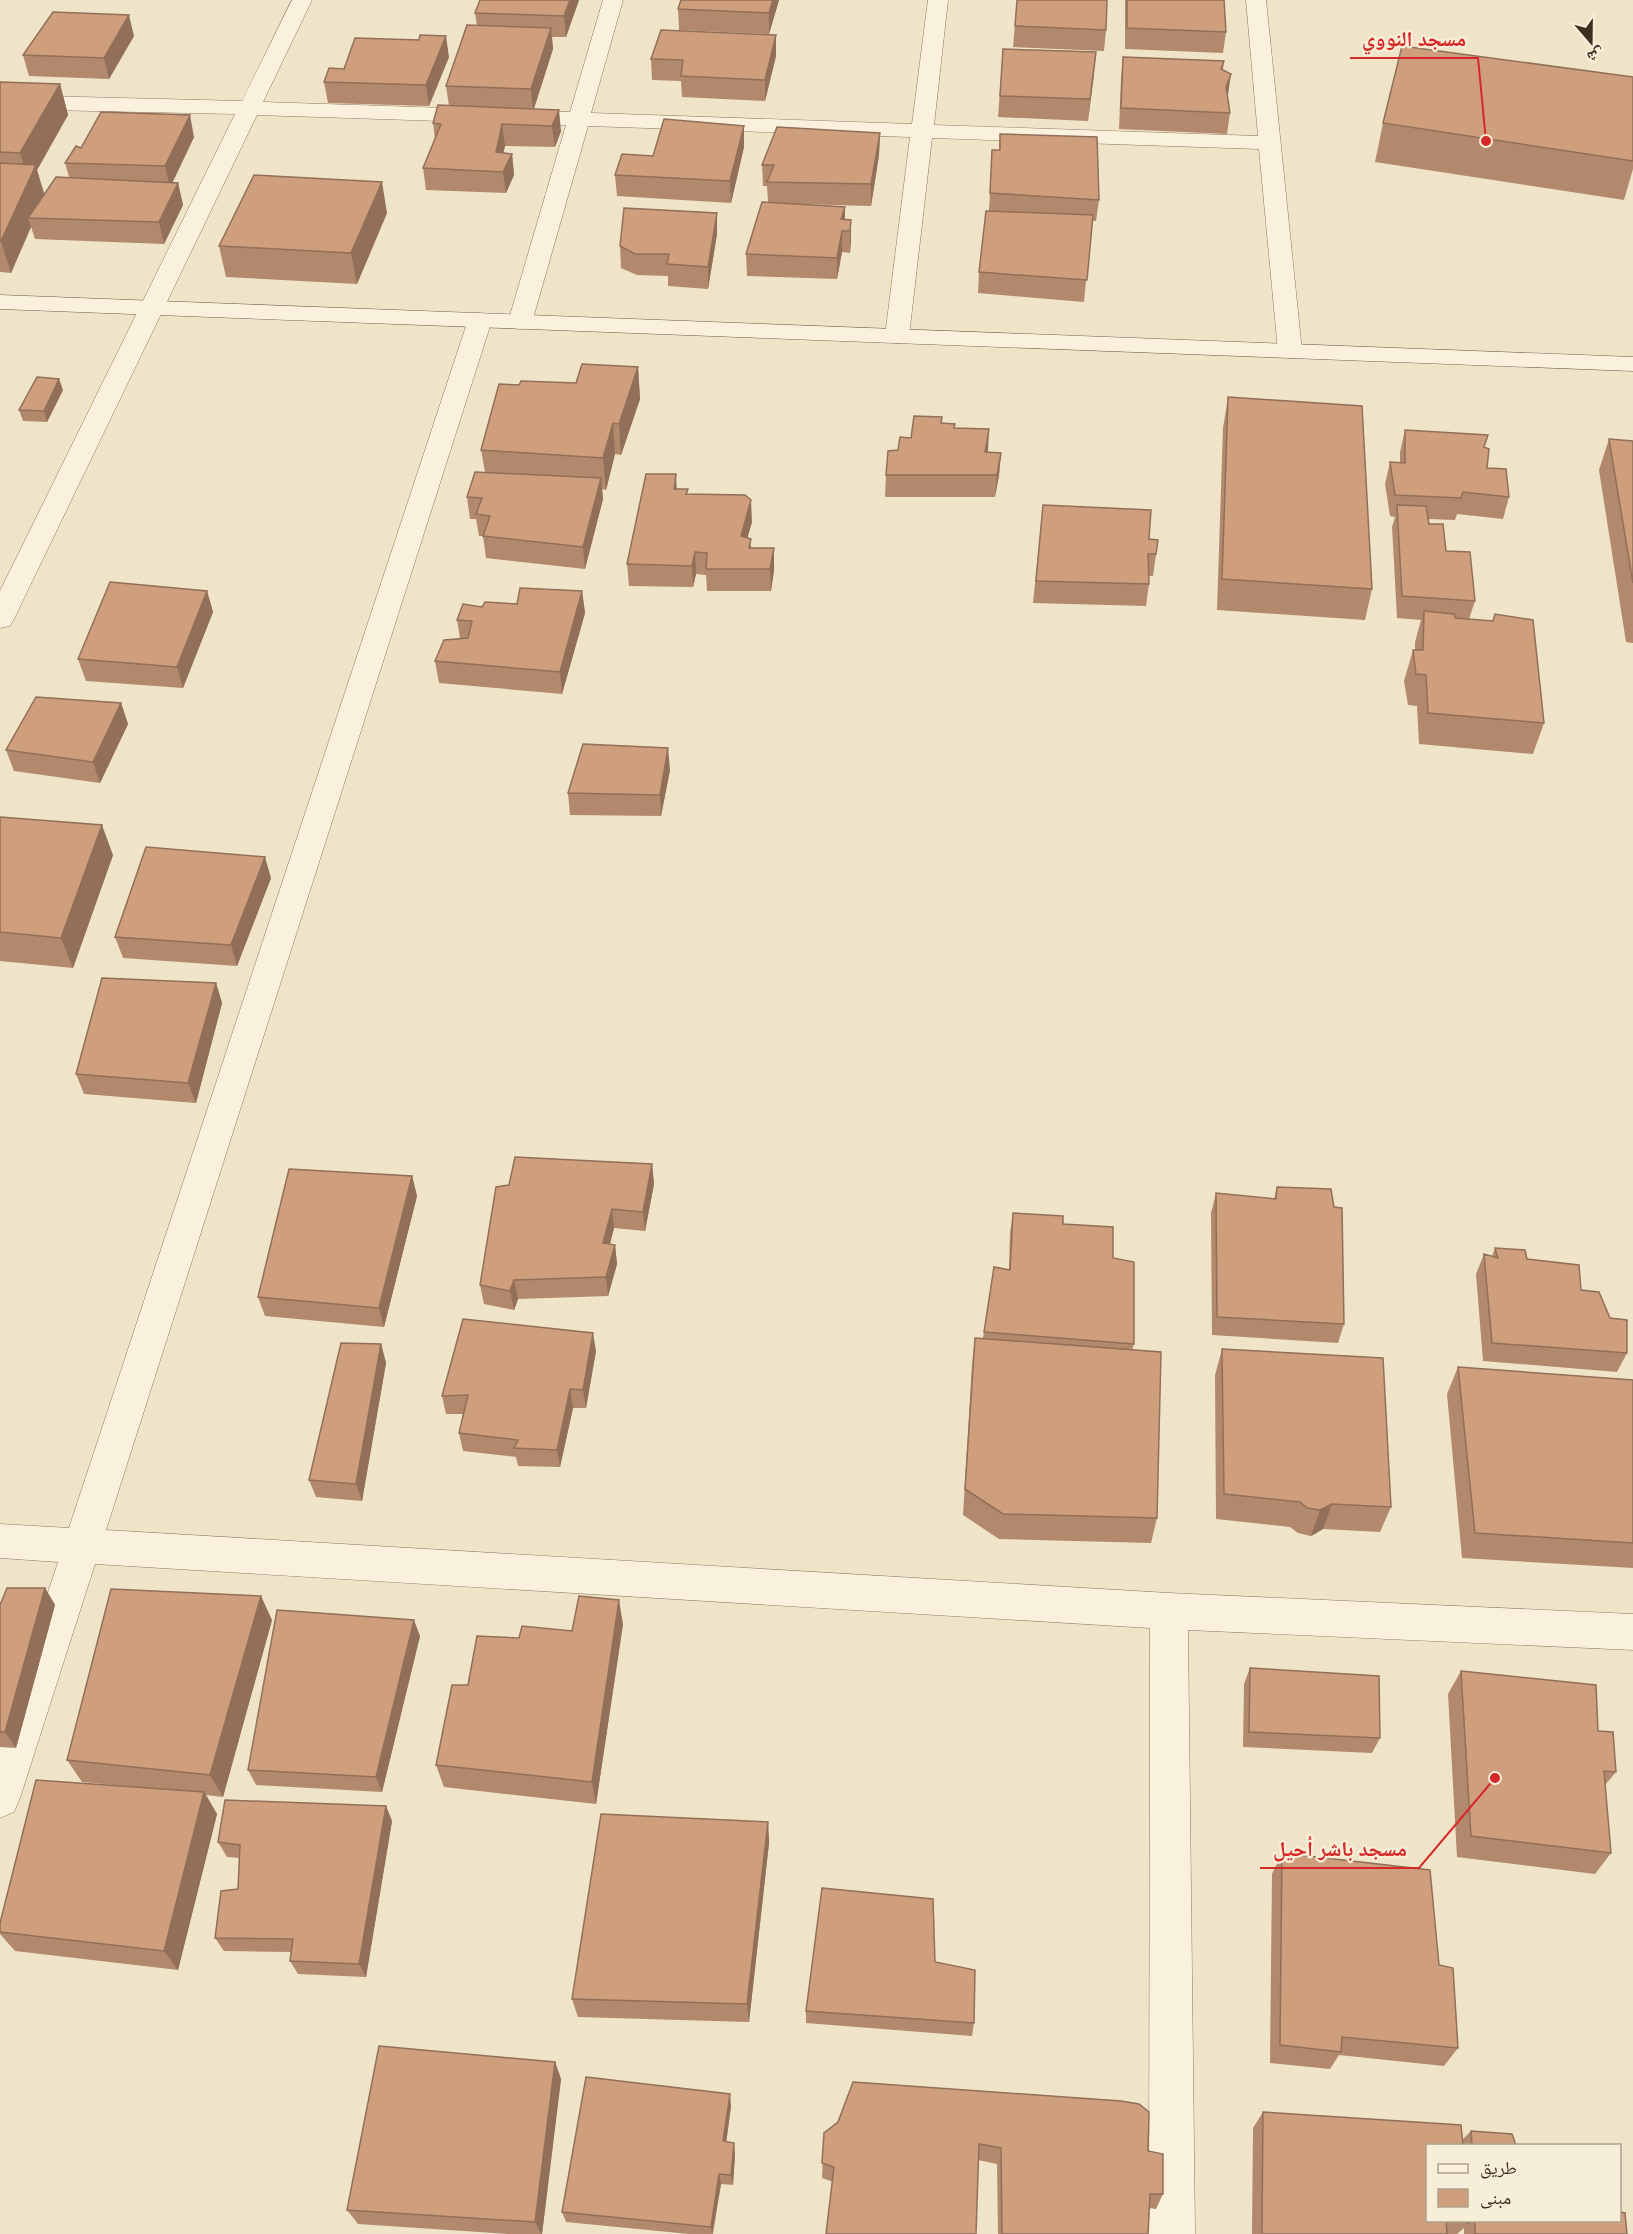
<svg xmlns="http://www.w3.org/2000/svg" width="1633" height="2234" viewBox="0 0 1633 2234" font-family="'Roboto Serif','Noto Naskh Arabic',serif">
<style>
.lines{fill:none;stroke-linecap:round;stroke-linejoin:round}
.street-casing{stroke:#8d765c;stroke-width:1}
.secondary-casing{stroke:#6f573f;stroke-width:1}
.street{fill:#faf1dc;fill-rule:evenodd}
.secondary{fill:#faf1dc;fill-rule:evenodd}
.wall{fill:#b2896c}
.shaded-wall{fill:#916f58}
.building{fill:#cf9f7d;stroke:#916f58;stroke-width:1.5}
.leader{fill:none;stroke:#d62828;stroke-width:2}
.callout-dot{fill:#d62828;stroke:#f7eed8;stroke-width:2}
.callout-label{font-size:21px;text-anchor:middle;font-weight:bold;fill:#d62828;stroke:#f7eed8;stroke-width:4.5;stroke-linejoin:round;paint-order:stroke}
</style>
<rect width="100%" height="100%" fill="#f0e4c8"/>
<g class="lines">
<defs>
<path id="street" d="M 292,0 L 312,0 L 263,102 L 570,112 L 603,0 L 623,0 L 591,113 L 912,124 L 928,0 L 948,0 L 934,125 L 1258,136 L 1246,0 L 1266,0 L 1302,351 L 1299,356 L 1290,358 L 1281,356 L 1278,351 L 1259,149 L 932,138 L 909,336 L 906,341 L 897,343 L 888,341 L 885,336 L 910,137 L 588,126 L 532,322 L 529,327 L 520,329 L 511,327 L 508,322 L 566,125 L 257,115 L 14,619 L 10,626 L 0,628 L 0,591 L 235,114 L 0,109 L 0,95 L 242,101 Z
M 480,313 L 489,315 L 492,320 L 106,1530 L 1169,1593 L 1633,1614 L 1633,1650 L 1188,1630 L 1195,2234 L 1149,2234 L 1150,1628 L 95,1564 L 20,1798 L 14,1812 L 0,1818 L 0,1737 L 58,1562 L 0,1558 L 0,1524 L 69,1528 L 468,320 L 471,315 Z"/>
<path id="secondary" d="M 0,295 L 1633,357 L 1633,371 L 0,309 Z"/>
</defs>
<use href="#street" class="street-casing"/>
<use href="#secondary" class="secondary-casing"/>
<use href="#street" class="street"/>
<use href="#secondary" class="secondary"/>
</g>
<path class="wall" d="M 480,0 L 579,0 L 566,37 L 552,37 L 553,49 L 534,109 L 561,131 L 555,147 L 505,146 L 503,153 L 512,154 L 514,175 L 506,193 L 426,190 L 423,168 L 435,139 L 433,123 L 449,106 L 446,86 L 477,26 L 475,13 Z
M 779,0 L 769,34 L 679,30 L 678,9 Z
M 1017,0 L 1106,30 L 1104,51 L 1013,47 Z
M 1125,0 L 1224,0 L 1226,32 L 1223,53 L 1125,49 Z
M 776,35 L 776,56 L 765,101 L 682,97 L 681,81 L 652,80 L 651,59 Z
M 134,36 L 109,79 L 29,76 L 23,55 Z
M 1003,49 L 1094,73 L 1088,121 L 998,117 Z
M 449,57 L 429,106 L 328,103 L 324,82 L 344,69 Z
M 1123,57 L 1224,61 L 1223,70 L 1230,113 L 1227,134 L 1119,129 L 1121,78 Z
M 1633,77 L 1633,169 L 1624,200 L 1375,162 L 1383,123 Z
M 0,82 L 60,84 L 68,115 L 37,170 L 44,195 L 69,177 L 65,163 L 81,148 L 194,137 L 172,183 L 178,183 L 183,205 L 164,244 L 35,239 L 31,227 L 11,273 L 0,272 Z
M 744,126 L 744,147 L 731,203 L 617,196 L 615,175 L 653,156 Z
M 880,133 L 879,155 L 871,206 L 797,204 L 845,219 L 851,220 L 850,253 L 842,252 L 837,279 L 747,276 L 746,254 L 768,202 L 767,186 L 763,186 L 762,165 Z
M 1000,134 L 1099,200 L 1096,221 L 1092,221 L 1084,302 L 978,293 L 979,272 L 989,211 L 992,150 L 999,150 Z
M 387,213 L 357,284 L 226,277 L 219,246 Z
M 717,234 L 708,289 L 668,286 L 668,276 L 637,275 L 621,268 L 620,246 Z
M 638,367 L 640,399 L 621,455 L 615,454 L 606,490 L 602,489 L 603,499 L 585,569 L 486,558 L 483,536 L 479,536 L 476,519 L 470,519 L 467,497 L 485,472 L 481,450 L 519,385 L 576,383 Z
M 63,390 L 47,422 L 23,421 L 19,410 Z
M 1228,397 L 1372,589 L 1365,620 L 1217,610 L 1223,428 Z
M 941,423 L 955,428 L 987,452 L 1001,453 L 999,475 L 995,497 L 885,497 L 886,475 L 911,438 Z
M 1405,430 L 1484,447 L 1487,468 L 1509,497 L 1503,519 L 1457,514 L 1455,520 L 1428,519 L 1429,524 L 1446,551 L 1475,601 L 1469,619 L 1544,723 L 1533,754 L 1419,744 L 1417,706 L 1408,705 L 1404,681 L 1413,650 L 1415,650 L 1415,642 L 1421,620 L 1397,618 L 1392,527 L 1395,517 L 1390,516 L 1385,484 L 1390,462 L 1400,463 L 1400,452 Z
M 1609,439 L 1633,441 L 1633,643 L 1626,642 L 1599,470 Z
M 677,489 L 752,522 L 747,538 L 752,548 L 774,570 L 771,591 L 707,591 L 706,575 L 696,574 L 693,587 L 629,586 L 627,564 Z
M 1043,505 L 1149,539 L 1158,540 L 1153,576 L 1149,576 L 1149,584 L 1146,606 L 1033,603 Z
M 207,591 L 213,612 L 183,688 L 86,681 L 78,659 Z
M 582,591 L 585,613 L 562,694 L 439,683 L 435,661 L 460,638 L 457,620 L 482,607 L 517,604 Z
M 121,703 L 128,724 L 100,783 L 14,771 L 6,750 Z
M 670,770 L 661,816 L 570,815 L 568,793 Z
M 0,817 L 113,855 L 73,968 L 0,961 Z
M 271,878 L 237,966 L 123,958 L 115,937 Z
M 216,983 L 222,1003 L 196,1103 L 84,1094 L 76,1074 Z
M 652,1164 L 654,1184 L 645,1231 L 614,1228 L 610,1244 L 615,1245 L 617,1264 L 608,1296 L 518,1299 L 514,1310 L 484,1304 L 480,1285 Z
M 412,1176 L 417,1196 L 384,1327 L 265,1316 L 258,1297 Z
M 1277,1187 L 1344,1324 L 1338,1343 L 1212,1335 L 1211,1213 L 1216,1193 L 1274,1199 Z
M 1013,1213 L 1063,1224 L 1113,1258 L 1134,1344 L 1132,1350 L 1157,1518 L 1151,1543 L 999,1539 L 963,1515 L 972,1365 L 975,1338 L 983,1338 L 994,1267 L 1009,1270 L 1010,1233 Z
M 1495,1248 L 1527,1259 L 1581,1290 L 1627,1353 L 1617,1372 L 1483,1361 L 1476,1274 L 1484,1254 L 1492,1256 Z
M 381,1344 L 386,1363 L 362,1501 L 316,1497 L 309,1480 Z
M 1222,1349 L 1391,1507 L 1380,1532 L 1323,1529 L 1311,1536 L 1298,1533 L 1290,1527 L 1216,1519 L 1215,1375 Z
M 596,1351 L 586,1408 L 573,1408 L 560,1467 L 518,1466 L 516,1457 L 463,1451 L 459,1433 L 463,1414 L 446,1414 L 442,1396 Z
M 1458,1367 L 1633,1380 L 1633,1568 L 1462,1558 L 1447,1394 Z
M 45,1588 L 55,1605 L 16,1748 L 0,1747 L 0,1605 Z
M 272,1620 L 223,1797 L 206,1795 L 217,1814 L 178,1970 L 15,1951 L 0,1934 L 0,1923 L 135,1787 L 82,1782 L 67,1760 Z
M 623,1624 L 596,1804 L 444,1787 L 436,1765 L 468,1685 L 519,1638 Z
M 420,1636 L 382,1792 L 256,1785 L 248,1770 Z
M 1250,1668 L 1380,1738 L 1372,1753 L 1243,1747 L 1244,1684 Z
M 1461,1671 L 1598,1731 L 1616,1772 L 1605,1785 L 1611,1853 L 1595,1874 L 1457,1857 L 1448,1694 Z
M 386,1806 L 392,1821 L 366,1977 L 298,1974 L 290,1961 L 291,1952 L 224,1951 L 215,1938 L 238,1889 L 239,1858 L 227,1857 L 218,1842 Z
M 768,1822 L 769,1843 L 749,2022 L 578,2017 L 572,1999 Z
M 1282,1853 L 1439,1965 L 1458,2048 L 1444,2066 L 1339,2055 L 1330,2069 L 1270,2063 L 1272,1874 Z
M 935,1962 L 974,2023 L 972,2036 L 806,2023 L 806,2011 Z
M 555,2062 L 561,2079 L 542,2234 L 509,2234 L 358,2224 L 347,2210 Z
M 731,2106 L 726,2142 L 735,2154 L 733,2185 L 721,2184 L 713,2234 L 689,2234 L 566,2222 L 562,2212 Z
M 1263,2112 L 1462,2140 L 1471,2131 L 1516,2145 L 1428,2145 L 1428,2220 L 1620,2220 L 1627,2234 L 1464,2234 L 1464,2228 L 1457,2234 L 1252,2234 L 1253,2128 Z
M 824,2133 L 1148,2151 L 1163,2194 L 1156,2209 L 1149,2208 L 1148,2234 L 998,2234 L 997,2164 L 978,2160 L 833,2182 L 822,2178 Z"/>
<path class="shaded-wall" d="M 570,0 L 579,0 L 566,37 L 564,16 Z
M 773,0 L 779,0 L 769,34 L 769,13 Z
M 129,15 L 134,36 L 109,79 L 104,58 Z
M 551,28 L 553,49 L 533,111 L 531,89 Z
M 776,35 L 776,56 L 765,101 L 765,80 Z
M 446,36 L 449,57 L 429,106 L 426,85 Z
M 1096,52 L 1094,73 L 1088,121 L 1090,99 Z
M 1231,74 L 1228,95 L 1226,87 Z
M 60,84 L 68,115 L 37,170 L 45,196 L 28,218 L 31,227 L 11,273 L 1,241 L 29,180 L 20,153 Z
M 559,110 L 561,131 L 555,147 L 552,126 Z
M 190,115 L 194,137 L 170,188 L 165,166 Z
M 502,124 L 505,146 L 499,172 L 496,152 Z
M 744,126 L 744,147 L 731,203 L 730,181 Z
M 880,133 L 879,155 L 871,206 L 871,184 Z
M 512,154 L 514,175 L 506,193 L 503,172 Z
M 382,182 L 387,213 L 357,284 L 351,253 Z
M 178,183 L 183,205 L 164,244 L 159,222 Z
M 845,207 L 845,229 L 842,231 L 842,252 L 837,279 L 837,258 L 841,219 Z
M 717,213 L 717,234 L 708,289 L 708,267 Z
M 851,220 L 851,242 L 850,253 L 850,231 Z
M 638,367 L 640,399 L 621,455 L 619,424 Z
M 59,379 L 63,390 L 47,422 L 44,411 Z
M 613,423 L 615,454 L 606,490 L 603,458 Z
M 989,429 L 988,451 L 984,473 L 985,452 Z
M 1001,453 L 999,475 L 995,497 L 997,475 Z
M 676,474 L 677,496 L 674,489 Z
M 601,478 L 603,499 L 585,569 L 583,547 Z
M 751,500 L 752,522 L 742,557 L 741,536 Z
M 774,548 L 774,570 L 771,591 L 770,569 Z
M 695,552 L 696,574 L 693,587 L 692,566 Z
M 207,591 L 213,612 L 183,688 L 177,667 Z
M 582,591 L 585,613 L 562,694 L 560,672 Z
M 121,703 L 128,724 L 100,783 L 93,762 Z
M 668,748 L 670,770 L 661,816 L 660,795 Z
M 102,825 L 113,855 L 73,968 L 61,938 Z
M 265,857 L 271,878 L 237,966 L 231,945 Z
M 216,983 L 222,1003 L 196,1103 L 188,1083 Z
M 652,1164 L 654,1184 L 645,1231 L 643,1212 Z
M 412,1176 L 417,1196 L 384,1327 L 379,1308 Z
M 612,1209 L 614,1228 L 605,1263 L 603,1243 Z
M 615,1245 L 617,1264 L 608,1296 L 606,1277 Z
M 514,1280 L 518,1299 L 514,1310 L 510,1291 Z
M 593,1333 L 596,1351 L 586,1408 L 583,1390 Z
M 381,1344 L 386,1363 L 362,1501 L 356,1484 Z
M 570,1389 L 573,1408 L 560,1467 L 557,1450 Z
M 1332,1504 L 1323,1529 L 1311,1536 L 1320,1510 Z
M 45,1588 L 55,1605 L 16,1748 L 5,1732 Z
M 261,1596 L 272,1620 L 223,1797 L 210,1775 Z
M 619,1600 L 623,1624 L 596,1804 L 592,1782 Z
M 414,1620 L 420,1636 L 382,1792 L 376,1777 Z
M 204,1792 L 217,1814 L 178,1970 L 164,1951 Z
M 386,1806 L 392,1821 L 366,1977 L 359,1964 Z
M 768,1822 L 769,1843 L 749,2022 L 747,2004 Z
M 555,2062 L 561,2079 L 542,2234 L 541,2234 L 535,2222 Z
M 730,2094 L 731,2106 L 725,2152 L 723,2141 Z
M 734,2143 L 735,2154 L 733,2185 L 731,2175 Z
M 719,2174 L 721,2184 L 712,2234 L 711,2227 Z"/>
<path class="building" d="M 480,0 L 570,0 L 564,16 L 475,13 Z
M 681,0 L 773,0 L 769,13 L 678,9 Z
M 1017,0 L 1107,0 L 1106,30 L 1015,26 Z
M 1127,0 L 1224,0 L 1226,32 L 1127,28 Z
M 53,12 L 129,15 L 104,58 L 23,55 Z
M 467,25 L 551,28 L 531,89 L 446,86 Z
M 661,30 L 776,35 L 765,80 L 681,76 L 683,60 L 651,59 Z
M 420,35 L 446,36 L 426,85 L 324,82 L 329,68 L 344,69 L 355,38 L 419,40 Z
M 1402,46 L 1633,77 L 1633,161 L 1383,123 Z
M 1003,49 L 1096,52 L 1090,99 L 1000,96 Z
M 1123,57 L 1224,61 L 1221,69 L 1231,74 L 1226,87 L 1230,113 L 1121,108 Z
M 0,82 L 60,84 L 20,153 L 0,152 Z
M 438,105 L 559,110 L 552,126 L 502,124 L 496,152 L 512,154 L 503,172 L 423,168 L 441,124 L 433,123 Z
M 101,112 L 190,115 L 165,166 L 65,163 L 76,146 L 81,148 Z
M 664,119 L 744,126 L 730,181 L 615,175 L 622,154 L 653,156 Z
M 777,127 L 880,133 L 871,184 L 767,182 L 774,165 L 762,165 Z
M 1000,134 L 1097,137 L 1099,200 L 990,193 L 992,150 L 1000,150 Z
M 0,163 L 36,165 L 1,241 L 0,241 Z
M 254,175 L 382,182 L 351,253 L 219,246 Z
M 56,177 L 178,183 L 159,222 L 28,218 Z
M 762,202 L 845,207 L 841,219 L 851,220 L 850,231 L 842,231 L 837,258 L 746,254 Z
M 624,208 L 717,213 L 708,267 L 667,264 L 669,254 L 635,254 L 620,246 Z
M 986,211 L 1093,215 L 1087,280 L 979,272 Z
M 582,364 L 638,367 L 619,424 L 613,423 L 603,458 L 481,450 L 499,384 L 519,385 L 521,381 L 576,383 Z
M 37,377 L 59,379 L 44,411 L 19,410 Z
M 1228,397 L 1362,406 L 1372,589 L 1222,579 Z
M 914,416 L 942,417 L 941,423 L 955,424 L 954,428 L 989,429 L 985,452 L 1001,453 L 997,475 L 886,475 L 888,451 L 898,450 L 900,437 L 911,438 Z
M 1405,430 L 1488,435 L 1484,447 L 1489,449 L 1487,468 L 1506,469 L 1509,497 L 1463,492 L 1461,498 L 1395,495 L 1390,462 L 1405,463 Z
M 1609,439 L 1633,441 L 1633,583 Z
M 475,472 L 601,478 L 583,547 L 483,536 L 490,516 L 476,514 L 482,498 L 467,497 Z
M 646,474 L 676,474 L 674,489 L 688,489 L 686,494 L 745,495 L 751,500 L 741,536 L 751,539 L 749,548 L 774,548 L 770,569 L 706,569 L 707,553 L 695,552 L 692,566 L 627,564 Z
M 1043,505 L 1151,510 L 1149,539 L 1158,540 L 1156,554 L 1148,554 L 1149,584 L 1036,581 Z
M 1397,505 L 1426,506 L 1429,524 L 1443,524 L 1446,551 L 1470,552 L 1475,601 L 1402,596 Z
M 110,582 L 207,591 L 177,667 L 78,659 Z
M 520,588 L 582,591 L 560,672 L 435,661 L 444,640 L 468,638 L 472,621 L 457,620 L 463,604 L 482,607 L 485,602 L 517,604 Z
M 1424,611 L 1454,614 L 1455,618 L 1493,621 L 1495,614 L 1533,620 L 1544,723 L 1428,713 L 1426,675 L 1416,674 L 1413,650 L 1423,650 Z
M 36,697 L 121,703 L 93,762 L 6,750 Z
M 583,744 L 668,748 L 660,795 L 568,793 Z
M 0,817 L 102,825 L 61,938 L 0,932 Z
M 146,847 L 265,857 L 231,945 L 115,937 Z
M 102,978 L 216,983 L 188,1083 L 76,1074 Z
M 515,1157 L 652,1164 L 643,1212 L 612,1209 L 603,1243 L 615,1245 L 606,1277 L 514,1280 L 510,1291 L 480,1285 L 496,1187 L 509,1185 Z
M 289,1169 L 412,1176 L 379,1308 L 258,1297 Z
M 1277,1187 L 1331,1189 L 1334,1207 L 1342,1208 L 1344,1324 L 1217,1317 L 1216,1193 L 1276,1199 Z
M 1013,1213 L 1063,1216 L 1063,1224 L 1113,1227 L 1113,1258 L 1134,1262 L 1134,1344 L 984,1332 L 994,1267 L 1010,1270 Z
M 1495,1248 L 1525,1250 L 1527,1259 L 1579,1265 L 1581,1290 L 1599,1292 L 1610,1318 L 1627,1320 L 1627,1353 L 1492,1343 L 1484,1254 L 1498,1258 Z
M 463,1319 L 593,1333 L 583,1390 L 570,1389 L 557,1450 L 514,1448 L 518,1440 L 459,1433 L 468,1395 L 442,1396 Z
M 975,1338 L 1161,1352 L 1157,1518 L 1003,1514 L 965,1489 Z
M 341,1343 L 381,1344 L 356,1484 L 309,1480 Z
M 1222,1349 L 1383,1358 L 1391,1507 L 1332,1504 L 1320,1510 L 1307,1508 L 1300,1502 L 1224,1494 Z
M 1458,1367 L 1633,1380 L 1633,1543 L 1475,1533 Z
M 7,1588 L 45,1588 L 5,1732 L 0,1732 L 0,1605 Z
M 111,1589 L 261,1596 L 210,1775 L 67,1760 Z
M 579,1596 L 619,1600 L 592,1782 L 436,1765 L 452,1685 L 468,1685 L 477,1636 L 519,1638 L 522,1626 L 572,1631 Z
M 277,1610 L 414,1620 L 376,1777 L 248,1770 Z
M 1250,1668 L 1379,1676 L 1380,1738 L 1249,1732 Z
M 1461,1671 L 1596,1685 L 1598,1731 L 1613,1732 L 1616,1772 L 1604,1771 L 1611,1853 L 1471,1836 Z
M 36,1780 L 204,1792 L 164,1951 L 0,1932 L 0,1923 Z
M 225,1800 L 386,1806 L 359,1964 L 290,1961 L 293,1939 L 215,1938 L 221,1891 L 238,1889 L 240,1845 L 218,1842 Z
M 601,1814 L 768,1822 L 747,2004 L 572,1999 Z
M 1282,1853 L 1430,1870 L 1439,1965 L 1453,1968 L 1458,2048 L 1342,2037 L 1341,2052 L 1280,2045 Z
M 822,1888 L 933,1899 L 935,1962 L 975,1970 L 974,2023 L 806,2011 Z
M 379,2046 L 555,2062 L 535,2222 L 347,2210 Z
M 586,2077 L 730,2094 L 723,2141 L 734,2143 L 731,2175 L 719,2174 L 711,2227 L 562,2212 Z
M 853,2082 L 1121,2101 L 1139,2104 L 1149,2112 L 1148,2151 L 1163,2154 L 1163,2194 L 1150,2194 L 1148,2234 L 1002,2234 L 1001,2148 L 979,2144 L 976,2234 L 826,2234 L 834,2167 L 822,2163 L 824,2133 L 838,2122 Z
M 1263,2112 L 1461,2125 L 1463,2145 L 1428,2145 L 1428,2220 L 1446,2220 L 1447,2234 L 1262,2234 Z
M 1471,2131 L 1512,2134 L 1516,2145 L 1472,2145 Z
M 1620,2212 L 1625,2213 L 1627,2234 L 1475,2234 L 1475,2220 L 1620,2220 Z
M 1451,2220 L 1469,2220 L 1469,2223 Z"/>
<path class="leader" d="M1486 141L1478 58H1350M1495 1778L1419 1868H1260"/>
<g class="callout-dot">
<circle cx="1486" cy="141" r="6"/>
<circle cx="1495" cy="1778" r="6"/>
</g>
<g class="callout-label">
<text x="1414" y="46">مسجد النووي</text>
<text x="1340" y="1856">مسجد باشر أحيل</text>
</g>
<rect x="1426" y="2144" width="195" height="78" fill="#f7eed8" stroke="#ada18e" stroke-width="1.5"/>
<rect x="1438" y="2164" width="30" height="9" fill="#faf1dc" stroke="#ada18e" stroke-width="1.5"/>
<text x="1480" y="2174" font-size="18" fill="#3d2e20">طريق</text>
<rect x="1438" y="2189" width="30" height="18" fill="#cf9f7d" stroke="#ada18e" stroke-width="1.5"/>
<text x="1480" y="2204" font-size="18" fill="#3d2e20">مبنى</text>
<g transform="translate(1591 42) rotate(160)" stroke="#f7eed8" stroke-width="4.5" paint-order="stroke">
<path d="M0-4.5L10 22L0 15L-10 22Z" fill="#3d2e20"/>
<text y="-9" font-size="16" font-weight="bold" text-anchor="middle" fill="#3d2e20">ش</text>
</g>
</svg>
